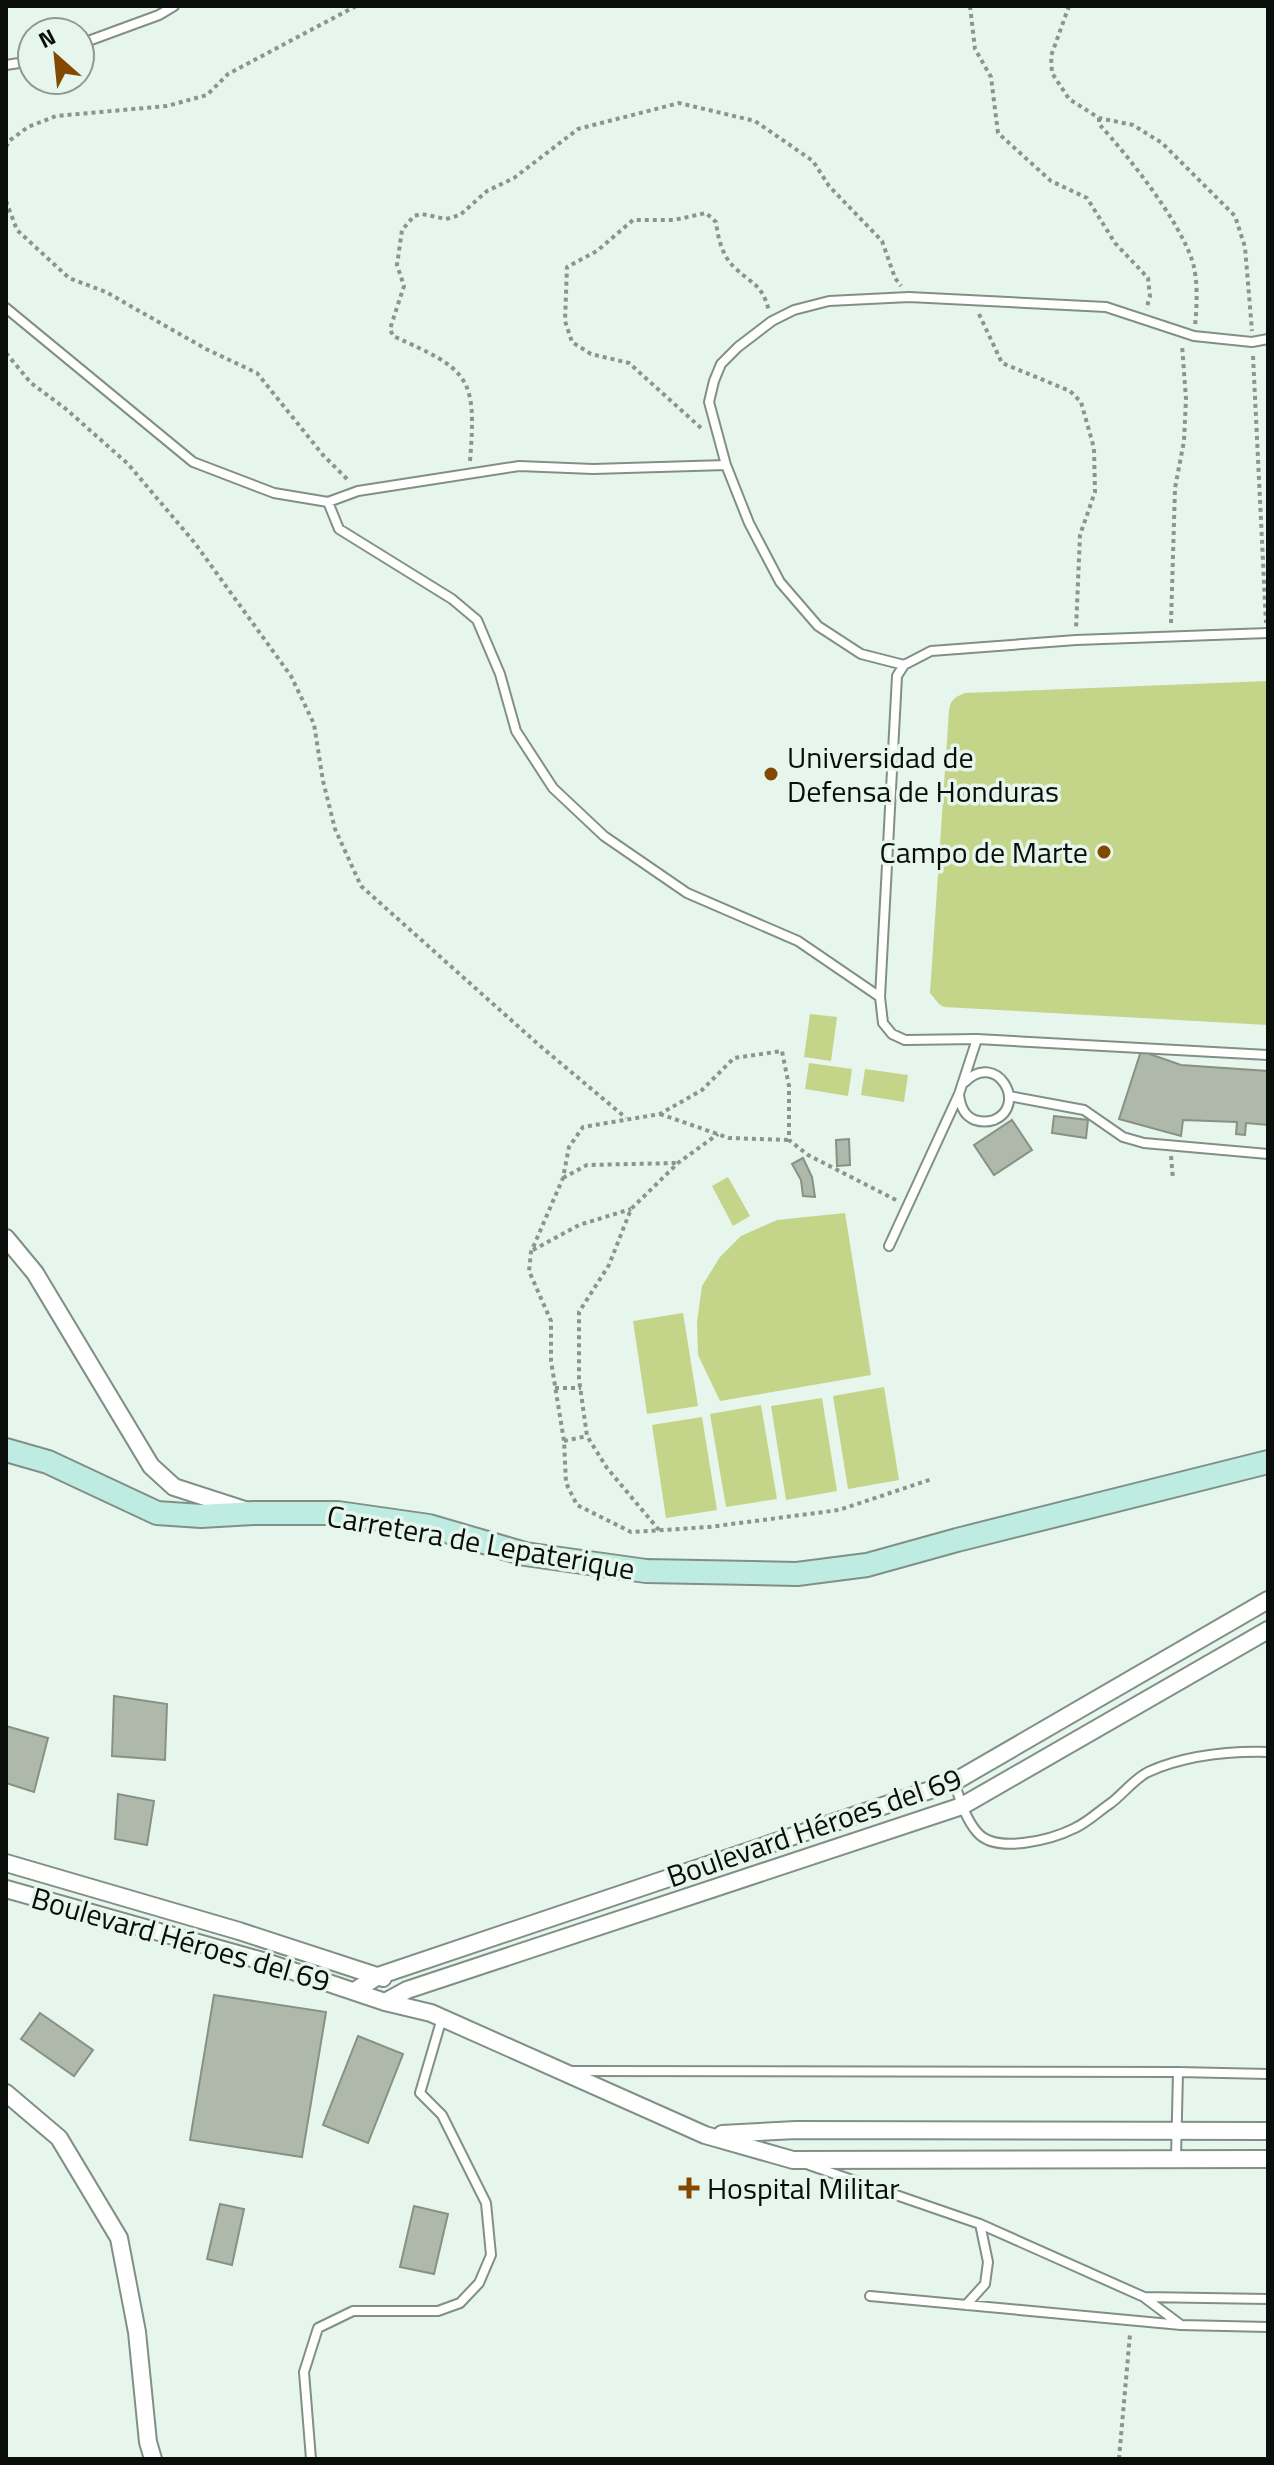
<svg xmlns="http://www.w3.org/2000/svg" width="1274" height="2465" viewBox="0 0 1274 2465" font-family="'Titillium Web',sans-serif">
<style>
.green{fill:#c4d489}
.building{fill:#afb9ab;stroke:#879184;stroke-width:2}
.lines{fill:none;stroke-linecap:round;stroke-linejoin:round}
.service-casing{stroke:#819086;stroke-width:12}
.minor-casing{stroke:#819086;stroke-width:20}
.secondary-casing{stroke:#819086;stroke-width:26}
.path{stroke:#8a958e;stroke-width:4;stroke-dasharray:4 4;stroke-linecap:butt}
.service{stroke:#fff;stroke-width:8}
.minor{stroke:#fff;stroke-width:16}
.secondary{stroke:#beece3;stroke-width:22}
.poi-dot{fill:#844800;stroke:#e6f6ec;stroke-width:3}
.labels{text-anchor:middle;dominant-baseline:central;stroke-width:7;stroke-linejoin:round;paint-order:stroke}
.poi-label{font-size:30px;fill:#090e0b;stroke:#e6f6ec;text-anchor:start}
.street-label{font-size:30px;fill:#090e0b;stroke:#e6f6ec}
</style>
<rect width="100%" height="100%" fill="#e6f6ec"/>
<path class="green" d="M 1268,681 L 1268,1025 L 944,1007 L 939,1004 L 930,993 L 949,711 C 950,700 955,697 965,693 Z
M 810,1014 L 837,1017 L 831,1061 L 804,1057 Z
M 809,1063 L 852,1069 L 848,1096 L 805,1089 Z
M 865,1069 L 908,1075 L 904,1102 L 861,1095 Z
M 728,1177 L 750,1216 L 733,1226 L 712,1186 Z
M 845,1213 L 871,1375 L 720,1401 L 698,1355 L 697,1322 L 702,1286 L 720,1257 L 741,1236 L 777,1220 Z
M 683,1313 L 698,1406 L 647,1414 L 633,1321 Z
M 884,1387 L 899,1480 L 848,1489 L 833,1396 Z
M 822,1398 L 837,1491 L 786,1500 L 771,1406 Z
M 761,1405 L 777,1499 L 726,1507 L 710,1414 Z
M 702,1417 L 717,1510 L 666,1518 L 652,1425 Z"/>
<path class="building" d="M 1141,1051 L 1181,1065 L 1268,1071 L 1268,1125 L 1246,1123 L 1245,1135 L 1236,1134 L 1237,1122 L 1183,1120 L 1181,1136 L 1119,1119 Z
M 1054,1116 L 1088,1120 L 1086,1138 L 1052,1133 Z
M 1012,1120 L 1032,1150 L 994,1175 L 974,1145 Z
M 849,1139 L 850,1165 L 837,1166 L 836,1140 Z
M 803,1158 L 812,1177 L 815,1197 L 803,1196 L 801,1180 L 792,1164 Z
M 114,1696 L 167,1704 L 165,1760 L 112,1756 Z
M 6,1726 L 48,1738 L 34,1792 L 6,1783 Z
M 118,1794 L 154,1801 L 147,1845 L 115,1839 Z
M 214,1995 L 326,2012 L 302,2157 L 190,2140 Z
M 40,2013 L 93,2050 L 74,2076 L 21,2039 Z
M 358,2036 L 403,2054 L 368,2143 L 323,2125 Z
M 220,2204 L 244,2209 L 232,2265 L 207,2259 Z
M 414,2206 L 448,2214 L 434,2274 L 400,2267 Z"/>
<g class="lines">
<defs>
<path id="service" d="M 80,44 L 159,15 L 174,6
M 6,65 L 32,61
M 6,308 L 193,462 L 274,493 L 328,502 L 339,529 L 452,599 L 477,620 L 500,674 L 516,731 L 553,788 L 604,836 L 687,893 L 798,941 L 880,997
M 328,502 L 358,491 L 519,466 L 593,469 L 726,465
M 1268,633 L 1076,640 L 931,651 L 904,665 L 897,676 L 880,997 L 883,1023 L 892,1034 L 905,1040 L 977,1039 L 1268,1055
M 904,665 L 861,654 L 818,626 L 780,582 L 749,523 L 726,465 L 709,402 L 714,381 L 721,364 L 738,347 L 772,321 L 794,310 L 829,301 L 909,297 L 1106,307 L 1194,336 L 1252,342 L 1268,339
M 959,1094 C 960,1105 964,1116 975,1120 C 981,1122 988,1122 994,1120 C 1029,1105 996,1050 965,1082
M 1009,1096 L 1084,1110 L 1123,1137 L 1144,1143 L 1268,1154
M 889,1246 L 959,1094 L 977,1039
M 954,1782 C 960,1799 965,1818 977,1832 C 996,1855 1053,1839 1075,1828 C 1088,1822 1099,1811 1111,1803 C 1123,1794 1134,1779 1148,1772 C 1186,1755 1227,1751 1268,1752
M 573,2071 L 1178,2072 L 1176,2158
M 1178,2072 L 1268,2074
M 809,2165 L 980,2224 L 1144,2297 L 1268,2299
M 870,2296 L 1181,2325
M 1145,2298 L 1181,2325 L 1268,2327
M 966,2305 L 985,2284 L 988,2262 L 980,2224
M 311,2459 L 304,2372 L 318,2328 L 353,2311 L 438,2311 L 460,2303 L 479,2283 L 491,2255 L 486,2203 L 442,2115 L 420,2093 L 442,2018"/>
<path id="minor" d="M 6,1238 L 35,1273 L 151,1466 L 174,1487 L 248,1511
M 6,1863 L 239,1931 L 383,1978
M 6,1889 L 266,1962 L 385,2002 L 431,2013 L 705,2135 L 793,2160 L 1268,2159
M 356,1990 L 378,1976 L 954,1782 L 1268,1600
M 385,2002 L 407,1990 L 962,1806 L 1268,1630
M 6,2093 L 59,2138 L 119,2238 L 137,2332 L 148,2442 L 153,2459
M 722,2134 L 796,2130 L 1268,2131"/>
<path id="secondary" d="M 6,1450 L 48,1462 L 157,1513 L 201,1516 L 253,1513 L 338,1513 L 429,1526 L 525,1554 L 646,1571 L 797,1574 L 867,1565 L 957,1540 L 1268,1462"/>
</defs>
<use href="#service" class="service-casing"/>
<use href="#minor" class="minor-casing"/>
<use href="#secondary" class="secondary-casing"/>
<path class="path" d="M 970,6 L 975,49 L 991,77 L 998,133 L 1051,181 L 1087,198 L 1115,243 L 1148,278 L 1150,297 L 1146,309
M 1069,6 L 1051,56 L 1052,73 L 1069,99 L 1099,118 L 1133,125 L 1162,143 L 1235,216 L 1245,247 L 1252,331
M 1099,118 L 1099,124 C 1129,157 1180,221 1193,263 C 1198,282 1197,306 1195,325
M 6,147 L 9,141 L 28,127 L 56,116 L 167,106 L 207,95 L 228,74 L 356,6
M 6,201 L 17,230 L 69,278 L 106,292 L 206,349 L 257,373 L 323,455 L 348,480
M 979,314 L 1002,363 L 1070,391 L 1081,402 L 1094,448 L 1095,492 L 1080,535 L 1076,629
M 6,353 L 31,383 L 66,409 L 128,464 L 194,542 L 291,676 L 314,724 L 323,781 L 335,829 L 361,886 L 539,1045 L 626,1118
M 1253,356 L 1266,623
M 701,428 L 629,363 L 591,354 L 572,342 L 565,321 L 567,267 L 597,251 L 633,220 L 674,220 L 706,213 L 716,222 C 718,238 722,256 735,268 C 753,285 762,284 769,311
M 470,461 C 477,376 469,370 393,336 L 390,329 L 404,286 L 397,265 L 402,230 L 414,216 L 422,214 L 446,219 L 460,215 L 487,191 L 514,178 L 578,129 L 679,103 L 755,121 L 813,161 L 829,186 L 882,241 L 895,278 L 901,286
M 1171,623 L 1175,488 L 1184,441 L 1186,399 L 1182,345
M 660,1114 L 729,1138 L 789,1140
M 1171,1156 L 1173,1179
M 563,1178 L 587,1165 L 677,1163
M 896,1200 L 808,1155 L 789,1140 L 789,1086 L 782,1051 L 734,1058 L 702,1090 L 660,1114 L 583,1127 L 569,1147 L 563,1178 L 531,1252 L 529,1271 L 551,1321 L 551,1361 L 564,1441 L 566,1483 L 577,1505 L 631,1532 L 709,1527 L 839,1510 L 932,1479
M 533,1250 L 579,1225 L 631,1209
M 555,1388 L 581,1388
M 564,1441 L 587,1436
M 659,1530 L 607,1468 L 587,1436 L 579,1379 L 579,1312 L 609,1265 L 631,1209 L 678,1163 L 718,1134
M 1119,2459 L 1130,2334"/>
<use href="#service" class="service"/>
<use href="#minor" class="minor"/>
<use href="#secondary" class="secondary"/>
</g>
<g class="poi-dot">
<circle cx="771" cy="774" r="8"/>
<circle cx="1104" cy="852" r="8"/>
<path d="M685 2176h8v8h8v8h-8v8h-8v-8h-8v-8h8z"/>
</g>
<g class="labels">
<g class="poi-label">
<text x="787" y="757">Universidad de<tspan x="787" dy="34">Defensa de Honduras</tspan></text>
<text x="1088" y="852" text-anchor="end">Campo de Marte</text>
<text x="707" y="2188">Hospital Militar</text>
</g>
<g class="street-label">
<text transform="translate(481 1542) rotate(10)">Carretera de Lepaterique</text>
<text transform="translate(814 1827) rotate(-19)">Boulevard Héroes del 69</text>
<text transform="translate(181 1939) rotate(16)">Boulevard Héroes del 69</text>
</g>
</g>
<rect width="1274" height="2465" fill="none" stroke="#090e0b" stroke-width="16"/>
<g transform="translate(56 56) rotate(333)"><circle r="38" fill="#e6f6ec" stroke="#8e9992" stroke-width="2"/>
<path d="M0-6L14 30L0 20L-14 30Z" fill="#844800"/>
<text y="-12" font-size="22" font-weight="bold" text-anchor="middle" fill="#090e0b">N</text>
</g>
</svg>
